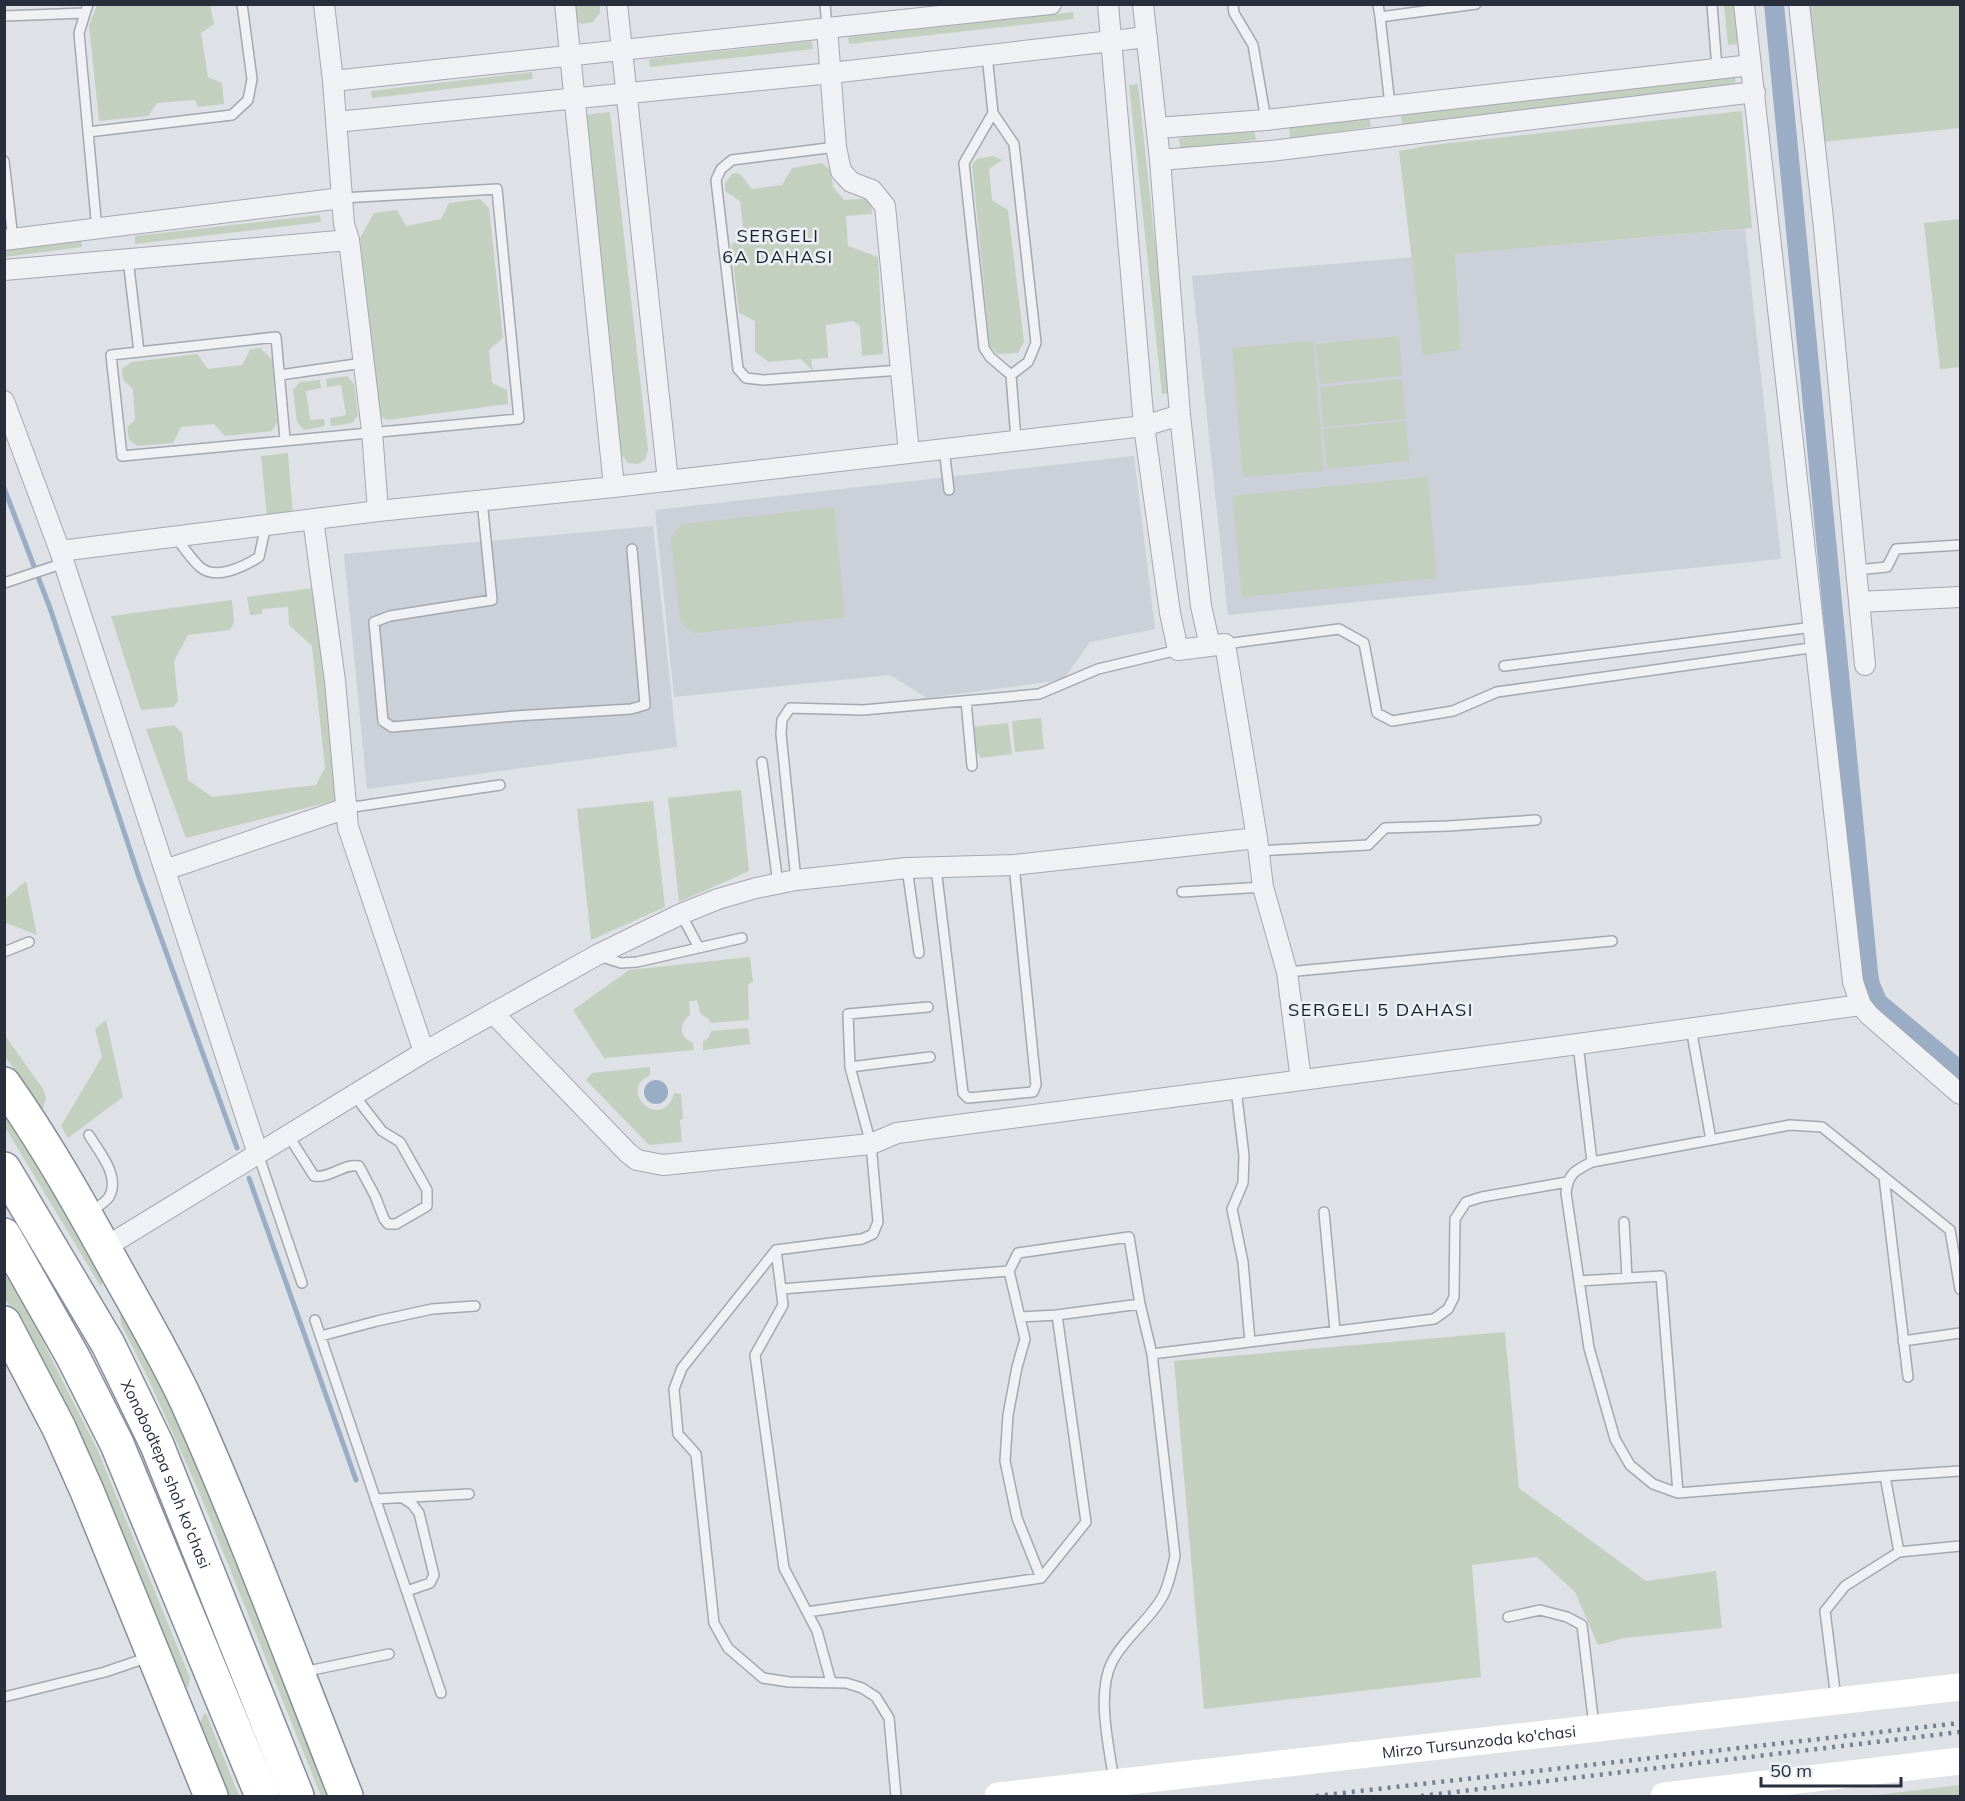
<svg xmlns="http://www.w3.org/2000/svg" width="1965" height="1801" viewBox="0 0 1965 1801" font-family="Mulish,sans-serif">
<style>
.built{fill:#ccd0d8}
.green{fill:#c3d0bf}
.water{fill:#9aadc5}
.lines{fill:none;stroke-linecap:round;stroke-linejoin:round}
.stream{stroke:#9aadc5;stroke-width:5}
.canal{stroke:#9aadc5;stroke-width:20}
.service-casing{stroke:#a4a8b0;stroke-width:12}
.minor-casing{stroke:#a4a8b0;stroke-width:22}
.trunk-casing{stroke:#868e9c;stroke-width:36}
.service{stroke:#f0f1f5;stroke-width:9}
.minor{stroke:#f0f1f5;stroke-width:20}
.secondary{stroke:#fff;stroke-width:27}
.trunk{stroke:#fff;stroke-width:33}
.rail{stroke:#78808f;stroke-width:4.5;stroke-dasharray:3 6;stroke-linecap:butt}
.labels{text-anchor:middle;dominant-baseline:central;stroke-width:5;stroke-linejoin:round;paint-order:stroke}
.street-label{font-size:16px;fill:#282e3c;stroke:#edf0f4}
.neighbourhood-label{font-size:18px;letter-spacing:1.5px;fill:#1a202d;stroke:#edf0f4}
</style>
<rect width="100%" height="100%" fill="#dee1e6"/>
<path class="built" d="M 1745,229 L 1781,559 L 1228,615 L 1192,276 Z
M 1134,456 L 1155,629 L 1090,642 L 1063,680 L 927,698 L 890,675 L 674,697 L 655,510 Z
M 653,526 L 677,747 L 367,789 L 344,554 Z"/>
<path class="green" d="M 97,5 L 210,5 L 214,24 L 201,33 L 208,77 L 222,83 L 224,104 L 198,107 L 195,100 L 157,103 L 148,116 L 99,121 L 89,25 Z
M 571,5 L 600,5 L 600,13 L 593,22 L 582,24 L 576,21 Z
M 1724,5 L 1734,5 L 1738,44 L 1728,45 Z
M 1809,5 L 1960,5 L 1960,128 L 1822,142 Z
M 1073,12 L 1074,19 L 849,44 L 848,37 Z
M 812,41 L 813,49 L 650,67 L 649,59 Z
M 532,72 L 533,79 L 372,98 L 371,91 Z
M 1735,76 L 1736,87 L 1402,124 L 1401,114 Z
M 1138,84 L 1171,393 L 1162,394 L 1129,85 Z
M 1742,111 L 1752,228 L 1455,254 L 1460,350 L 1423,355 L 1399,151 L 1432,145 Z
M 610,112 L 648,450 L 645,460 L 638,464 L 628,463 L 620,453 L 583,115 Z
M 1369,116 L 1371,127 L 1290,138 L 1289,126 Z
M 1254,129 L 1256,140 L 1180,150 L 1179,138 Z
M 993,156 L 1002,160 L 989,169 L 992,200 L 1008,210 L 1024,342 L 1018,353 L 997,354 L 990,346 L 972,165 L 977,159 Z
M 822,163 L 831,171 L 833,187 L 844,200 L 871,198 L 872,214 L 846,216 L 848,246 L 878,257 L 883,354 L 862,356 L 860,326 L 853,321 L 826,325 L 828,358 L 811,359 L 813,371 L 801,359 L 769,362 L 755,352 L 755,321 L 739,313 L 731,245 L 744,235 L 740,201 L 725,191 L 725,183 L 733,173 L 740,174 L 752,189 L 782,185 L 792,168 Z
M 480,199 L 489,208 L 503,338 L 489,350 L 492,383 L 507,390 L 508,404 L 387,420 L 380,416 L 360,238 L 374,213 L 397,210 L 406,226 L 441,219 L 449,203 Z
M 320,215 L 321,222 L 135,244 L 135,236 Z
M 1960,219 L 1960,367 L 1940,369 L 1924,223 Z
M 81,240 L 82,247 L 5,257 L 5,250 Z
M 1399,336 L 1402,376 L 1320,384 L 1316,344 Z
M 1313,341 L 1324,471 L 1243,477 L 1232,348 Z
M 260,348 L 272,359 L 277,422 L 272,431 L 225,436 L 214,424 L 181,427 L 173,443 L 138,446 L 129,440 L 127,427 L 135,420 L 133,389 L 123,380 L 122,369 L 132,362 L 197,354 L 208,369 L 242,365 L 250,350 Z
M 347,376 L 354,384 L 358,415 L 352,423 L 331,426 L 330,418 L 346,415 L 341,385 L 327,387 L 326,379 Z
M 1402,379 L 1406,419 L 1323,427 L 1320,387 Z
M 320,380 L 321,388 L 306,391 L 310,420 L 324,419 L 325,426 L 304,430 L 297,422 L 293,390 L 300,382 Z
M 1406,421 L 1409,461 L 1327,469 L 1323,429 Z
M 288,453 L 293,515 L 267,517 L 261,456 Z
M 1428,477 L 1437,578 L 1242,597 L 1232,496 Z
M 834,507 L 845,617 L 698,633 C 689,633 685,628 680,620 L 671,542 C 673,533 676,529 683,524 Z
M 313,588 L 338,800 L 186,838 L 146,729 L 174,725 L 182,733 L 188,780 L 212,797 L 316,785 L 325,768 L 312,646 L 289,625 L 288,607 L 262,609 L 262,614 L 250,615 L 247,597 Z
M 232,600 L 234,622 L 230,630 L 188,635 L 174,661 L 178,701 L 173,707 L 141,710 L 111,616 Z
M 1041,718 L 1044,749 L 1015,752 L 1012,721 Z
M 1008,723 L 1012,754 L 981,758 L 974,748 L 971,727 Z
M 741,790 L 749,871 L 679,902 L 668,798 Z
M 653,801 L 665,907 L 591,940 L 577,809 Z
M 26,881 L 37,935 L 7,923 L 5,924 L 5,899 Z
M 750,957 L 753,982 L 748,984 L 749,1020 L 711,1023 L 708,1019 L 700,1013 L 697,1000 L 689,1002 L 690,1015 C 678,1024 679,1038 693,1043 L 694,1050 L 604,1058 L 573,1010 L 629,970 Z
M 106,1020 L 123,1097 L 68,1138 L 61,1126 L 102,1057 L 95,1029 Z
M 748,1028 L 750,1044 L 703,1050 L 703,1042 L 709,1037 L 711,1031 Z
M 4,1034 L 43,1089 L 46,1098 L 42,1111 L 5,1056 Z
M 650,1067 L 650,1075 C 615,1092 664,1133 674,1093 L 681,1094 L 683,1119 L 680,1120 L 682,1142 L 649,1145 L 586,1080 L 592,1073 Z
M 4,1102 L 105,1269 L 101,1287 L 5,1127 Z
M 4,1272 L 32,1320 L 98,1451 L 190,1678 L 188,1688 L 181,1685 L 23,1331 L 5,1298 Z
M 119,1304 L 152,1356 L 335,1796 L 321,1796 L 197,1487 L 148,1378 L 121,1324 Z
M 1505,1332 L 1519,1488 L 1646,1581 L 1716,1571 L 1722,1628 L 1625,1638 L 1598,1645 L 1575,1592 L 1537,1557 L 1472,1565 L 1481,1677 L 1204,1709 L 1174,1361 Z
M 206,1713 L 239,1796 L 224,1796 L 197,1731 L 203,1715 Z
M 1960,1785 L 1960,1796 L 1869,1796 Z"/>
<path class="water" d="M644 1092a12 12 0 1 1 24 0a12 12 0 1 1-24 0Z"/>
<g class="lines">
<path class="stream" d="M 4,488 L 50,608 L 140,880 L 237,1148
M 249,1178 L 356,1480"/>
<path class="canal" d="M 1774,4 L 1868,973 L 1870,985 L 1878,1003 L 1960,1071"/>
<defs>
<path id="service" d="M 88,4 L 79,33 L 97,230
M 825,4 L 827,27
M 1233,4 L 1234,13 L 1253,45 L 1266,120
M 1378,4 L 1380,17
M 1712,4 L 1717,69
M 4,16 L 85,13
M 987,55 L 993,113 L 1014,144 L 1036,343 L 1028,362 L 1011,375 L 1016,440
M 1390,105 L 1380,17 L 1476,4
M 993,113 L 964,163 L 984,348 L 990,357 L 1011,375
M 88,132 L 232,115 L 248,100 L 252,79 L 242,4
M 836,147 L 732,160 L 721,169 L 716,180 L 738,369 L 746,378 L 763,380 L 901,370
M 4,161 L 13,239
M 128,259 L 139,352 L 111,355 L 122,456 L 519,419 L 497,189 L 342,198
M 139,352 L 276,337 L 285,439
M 280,375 L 363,363
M 944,449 L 949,490
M 482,500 L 492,600 L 390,616 L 374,622 L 383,721 L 392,727 L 515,716 L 631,709 L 645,705 L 632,549
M 175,537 C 183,546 191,559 200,567 C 216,581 245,566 259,557 L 266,525
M 1856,570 L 1887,567 L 1896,549 L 1960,545
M 4,583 L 64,563
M 1225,644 L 1339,629 L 1364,643 L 1377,713 L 1392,721 L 1453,711 L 1497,692 L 1817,647
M 1504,666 L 1814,627
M 966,701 L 972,766
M 762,762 L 778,884
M 347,808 L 500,785
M 1258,851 L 1368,845 L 1385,828 L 1448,826 L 1536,820
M 907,868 L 919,953
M 936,868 L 963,1093 L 968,1098 L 1033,1092 L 1036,1085 L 1014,865
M 796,880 L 781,734 L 782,720 L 790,708 L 863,710 L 1039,694 L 1098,669 L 1178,650
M 1182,892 L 1263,887
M 681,914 L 698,946
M 4,952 L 29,942
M 599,956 L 621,963 L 637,962 L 742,938
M 1287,972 L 1612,941
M 1691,1028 L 1711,1140 L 1592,1162 C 1576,1170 1568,1173 1566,1193 L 1589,1348 L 1615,1439 L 1630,1465 L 1653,1484 L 1678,1493 L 1885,1476 L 1899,1552 L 1845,1586 L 1825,1611 L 1836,1699
M 1578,1044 L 1592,1162
M 850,1067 L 930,1057
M 1236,1089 L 1244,1156 L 1243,1183 L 1232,1209 L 1243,1262 L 1250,1342
M 89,1135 C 99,1152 121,1176 109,1197 C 105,1203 96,1208 90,1212
M 288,1135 L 314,1176 C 330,1179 343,1163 359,1166 L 375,1196 L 384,1219 L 388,1224 L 396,1224 L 427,1206 L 427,1190 L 400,1142 L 382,1131 L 361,1104 L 356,1094
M 1711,1140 L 1790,1125 L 1822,1127 L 1950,1230 L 1960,1289
M 258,1154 L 302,1283
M 1884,1177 L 1908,1377
M 1324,1212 L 1335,1331
M 1624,1222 L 1627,1278
M 776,1250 L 783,1305 L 755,1355 L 784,1568 L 817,1631 L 831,1682
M 1579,1281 L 1661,1276 L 1678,1493
M 781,1289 L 1009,1271
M 1020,1317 L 1057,1315
M 315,1320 L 441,1693
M 321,1336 L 377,1321 L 432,1309 L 475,1306
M 1903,1341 L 1960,1333
M 1152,1354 L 1434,1319 L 1448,1309 L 1454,1297 L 1455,1219 L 1466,1202 L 1482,1197 L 1567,1182
M 1885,1476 L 1960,1471
M 403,1498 L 412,1504 L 419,1513 L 434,1575 L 430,1583 L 407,1591
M 375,1499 L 469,1494
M 1899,1552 L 1960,1546
M 1041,1578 L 1017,1518 L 1005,1461 L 1008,1415 L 1017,1367 L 1025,1339 L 1009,1271 L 1018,1253 L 1129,1237 L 1140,1304 L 1152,1354 L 1175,1556 C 1172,1570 1169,1584 1163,1596 C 1150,1620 1124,1638 1112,1662 C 1096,1693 1109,1747 1114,1781
M 807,1612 L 1041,1578 L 1086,1522 L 1057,1315 L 1140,1304
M 1508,1617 L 1540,1610 L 1567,1617 L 1582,1625 L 1594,1726
M 303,1672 L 389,1654
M 4,1697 L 105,1672 L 149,1657
M 896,1796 L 889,1718 L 876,1697 L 862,1688 L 846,1683 L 789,1682 L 763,1678 L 728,1648 L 714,1623 L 696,1454 L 678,1434 L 674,1389 L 682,1368 L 776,1250 L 862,1239 L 873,1234 L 878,1222 L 871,1144 L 850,1067 L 848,1014 L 928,1007"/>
<path id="minor" d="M 324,4 L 333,81 L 344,224 L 349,240 L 372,431 L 378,511
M 565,4 L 614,487
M 617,4 L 668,481
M 1108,4 L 1144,426 L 1170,613 L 1178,650 L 1225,644 L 1257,838 L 1263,887 L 1287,972 L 1301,1080
M 1143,4 L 1160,160 L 1180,415 L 1201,606 L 1210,646
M 1744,4 L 1853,982 L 1861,1005 L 1869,1015 L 1960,1094
M 1799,4 L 1824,228 L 1865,665
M 827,27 L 836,147 L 841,171 L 851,182 L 872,190 L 885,206 L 909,453
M 333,81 L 1051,4
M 336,122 L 831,73 L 1147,37
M 1157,128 L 1266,120 L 1751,65
M 1160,160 L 1270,151 L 1755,92
M 4,240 L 342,198
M 4,270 L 349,240
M 4,401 L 60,551 L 258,1154
M 313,519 L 335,681 L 348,827 L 424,1052
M 60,551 L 378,511 L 614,487 L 1144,426 L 1180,415
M 1859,602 L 1960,597
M 165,870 L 347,808
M 493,1013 L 628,1153 L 637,1160 L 663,1165 L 871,1144 L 897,1133 L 1578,1044 L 1861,1005
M 104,1248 L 424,1052 L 597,955 L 681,914 L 718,899 L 756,888 L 796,880 L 907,868 L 1014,865 L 1257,838"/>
<g id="trunk">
<path d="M 4,1084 C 45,1142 80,1204 114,1266 C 139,1311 165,1355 187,1402 C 245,1531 294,1665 346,1796"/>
<path id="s2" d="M 4,1169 L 108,1344 L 157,1445 L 297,1796"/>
<path d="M 4,1235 L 73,1357 L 117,1444 L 262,1796"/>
<path d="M 4,1323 L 59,1428 L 87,1491 L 211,1796"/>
</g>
</defs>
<use href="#service" class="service-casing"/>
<use href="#minor" class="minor-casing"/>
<use href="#trunk" class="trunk-casing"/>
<use href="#service" class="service"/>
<use href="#minor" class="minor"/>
<g class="secondary">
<path id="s1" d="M 998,1796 L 1960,1687"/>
<path d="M 1664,1796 L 1960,1761"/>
</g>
<use href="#trunk" class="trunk"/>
<path class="rail" d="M 1316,1796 L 1960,1723
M 1421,1796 L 1960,1732"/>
</g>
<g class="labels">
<g class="street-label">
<text stroke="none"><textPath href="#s2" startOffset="346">Xonobodtepa shoh ko'chasi</textPath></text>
<text stroke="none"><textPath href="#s1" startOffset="484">Mirzo Tursunzoda ko'chasi</textPath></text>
</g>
<g class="neighbourhood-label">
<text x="778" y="235">SERGELI<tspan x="778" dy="21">6A DAHASI</tspan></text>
<text x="1381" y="1009">SERGELI 5 DAHASI</text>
</g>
</g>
<rect width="1965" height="1801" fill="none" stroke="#282e3c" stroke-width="12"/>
<path d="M1761 1777v9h140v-9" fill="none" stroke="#282e3c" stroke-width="3"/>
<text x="1770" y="1777" font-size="18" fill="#282e3c" stroke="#edf0f4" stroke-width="4.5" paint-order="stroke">50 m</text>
</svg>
